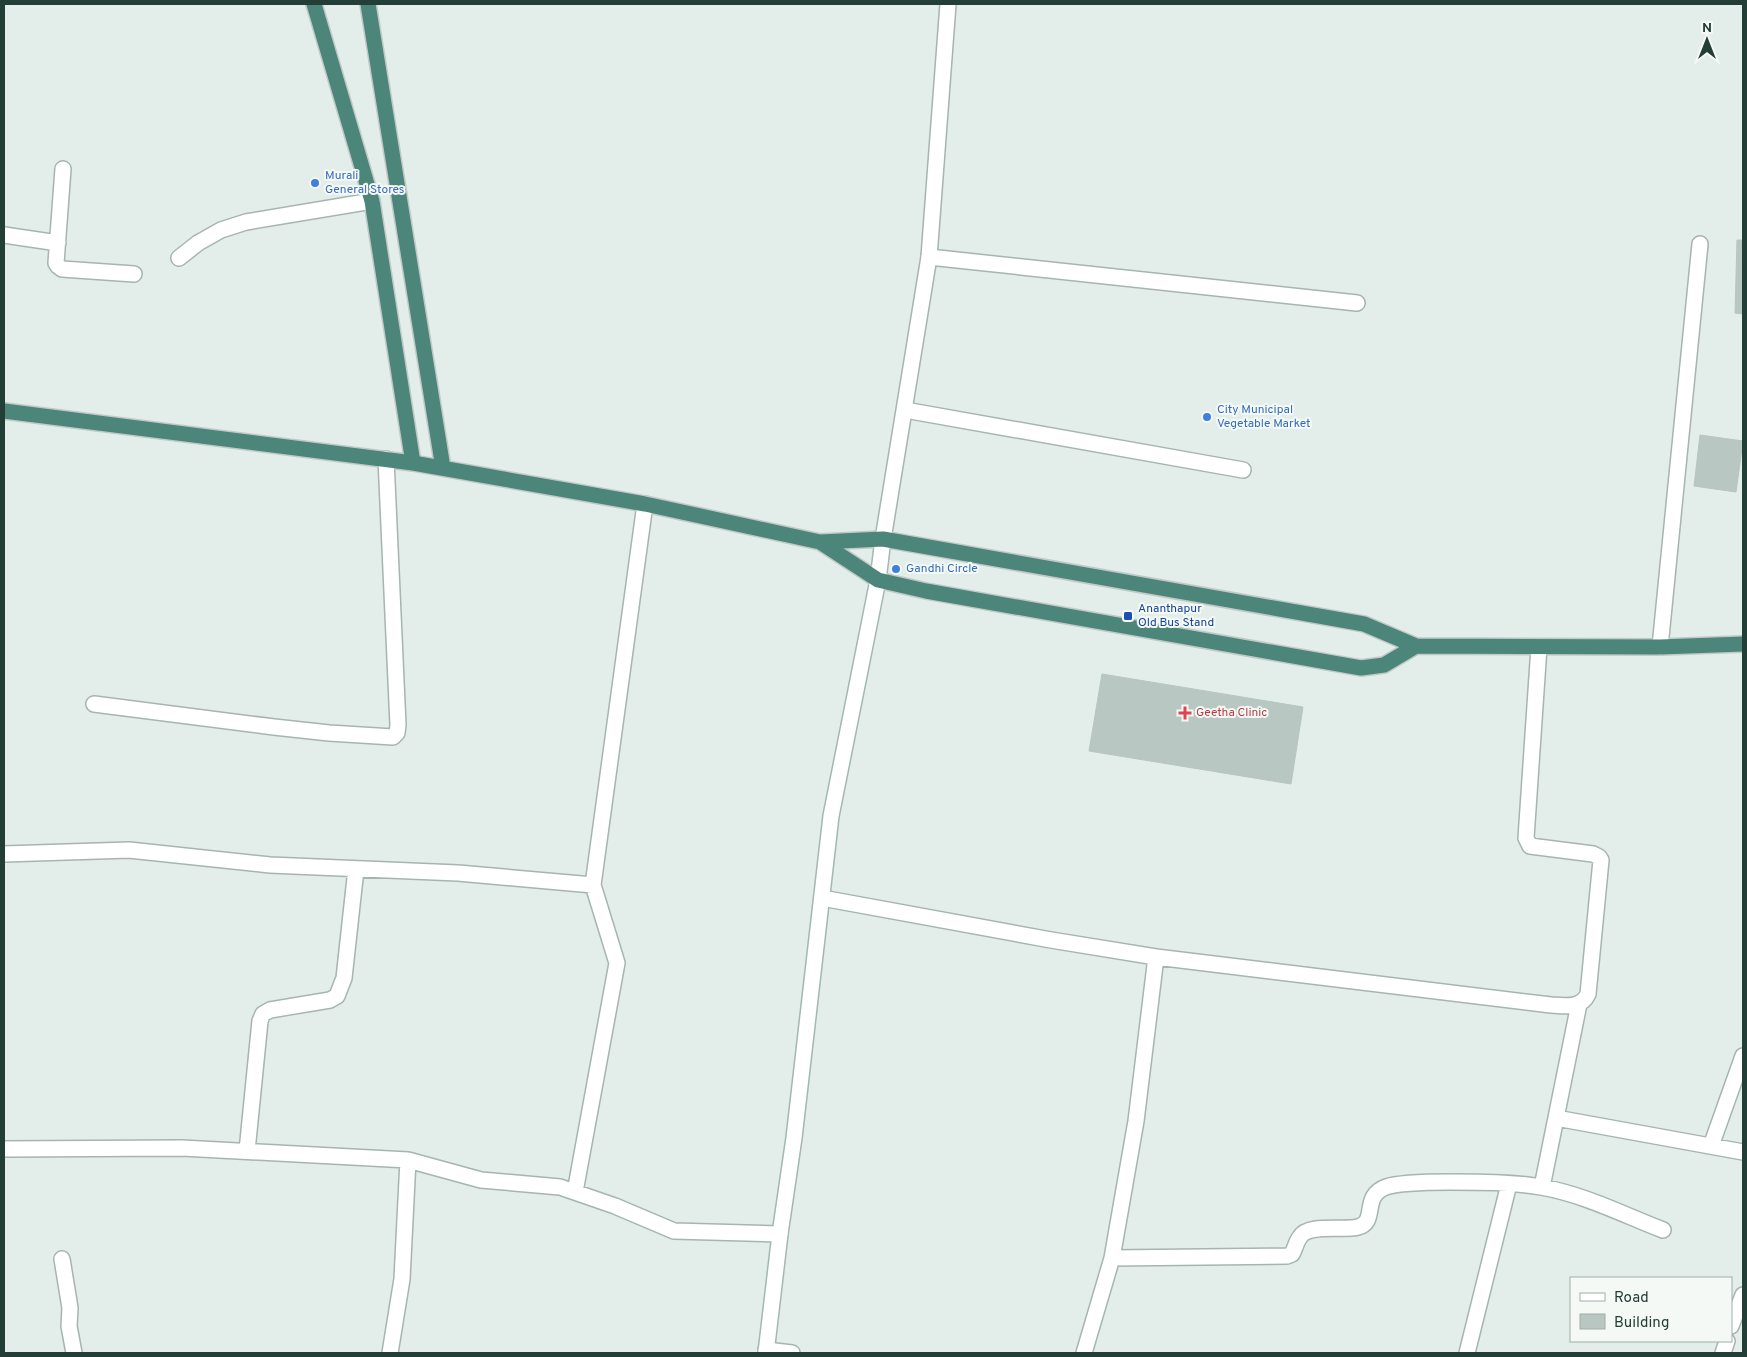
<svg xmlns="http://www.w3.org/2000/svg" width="1747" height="1357" viewBox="0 0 1747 1357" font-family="Overpass,sans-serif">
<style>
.building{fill:#b8c7c2;stroke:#b6c6c0}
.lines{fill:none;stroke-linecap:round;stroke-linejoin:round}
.service-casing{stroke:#a6b5b0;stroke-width:18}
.minor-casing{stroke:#a6b5b0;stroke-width:18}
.tertiary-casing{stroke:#a6b5b0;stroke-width:18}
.secondary-casing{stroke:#a2b8b1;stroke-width:18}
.trunk-casing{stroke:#c1c9c7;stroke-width:18}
.service{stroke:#fff;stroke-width:15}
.minor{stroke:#fff;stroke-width:15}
.tertiary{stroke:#fff;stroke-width:15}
.secondary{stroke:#fff;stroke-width:15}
.trunk{stroke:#4c857a;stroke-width:15}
.shop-dot{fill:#3f7fe0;stroke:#f4f9f6;stroke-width:2}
.transit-dot{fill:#1a4fb4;stroke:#f4f9f6;stroke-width:2}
.health-dot{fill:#e0444e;stroke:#f4f9f6;stroke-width:2}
.labels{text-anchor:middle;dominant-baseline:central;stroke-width:4;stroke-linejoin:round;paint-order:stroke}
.shop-label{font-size:12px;fill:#366cbe;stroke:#f4f9f6;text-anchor:start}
.transit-label{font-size:12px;fill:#164399;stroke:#f4f9f6;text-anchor:start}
.health-label{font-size:12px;fill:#be3a42;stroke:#f4f9f6;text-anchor:start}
</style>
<rect width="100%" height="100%" fill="#e3ede9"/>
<path class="building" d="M 1737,240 L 1743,240 L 1743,314 L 1735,313 Z
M 1700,435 L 1743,441 L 1736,492 L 1694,486 Z
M 1102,674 L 1303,707 L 1291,784 L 1089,751 Z"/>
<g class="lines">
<defs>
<path id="service" d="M 905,410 L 1243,470
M 1660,647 L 1700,244"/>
<path id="minor" d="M 63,169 L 56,263 L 58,266 L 62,269 L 134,274
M 4,235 L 58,243
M 929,257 L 1357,303
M 179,258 L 198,243 L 221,230 L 246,222 L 372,201
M 94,704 L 274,727 L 329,733 L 393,737 L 397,733 L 398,725 L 386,459
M 4,854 L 129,850 L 270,865 L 458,873 L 593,885 L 645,504
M 822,898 L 1051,940 L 1156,957
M 1556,1118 L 1743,1152
M 1711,1146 L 1743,1056
M 4,1149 L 182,1148 L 408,1160 L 402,1279 L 390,1353
M 247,1151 L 260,1021 L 263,1014 L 270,1010 L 330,1000 L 337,996 L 344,978 L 356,869
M 408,1160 L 481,1180 L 560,1187 L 615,1206 L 674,1231 L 780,1234
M 1542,1187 L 1579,1004
M 575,1192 L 617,963 L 593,885
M 1112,1258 L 1287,1256 L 1292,1254 C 1295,1249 1296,1242 1300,1237 C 1308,1223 1344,1231 1358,1227 C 1378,1222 1361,1196 1386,1187 C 1401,1182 1434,1182 1450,1182 C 1480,1182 1512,1182 1541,1187 C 1583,1194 1624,1215 1663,1230
M 62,1259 L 70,1308 L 69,1326 L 74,1353
M 1731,1326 L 1743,1295
M 766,1350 L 792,1353
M 1084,1353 L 1112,1258 L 1136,1121 L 1156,957 L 1551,1005 C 1565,1006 1581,1009 1588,994 L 1601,860 L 1599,857 L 1593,854 L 1530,846 L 1526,838 L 1539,647
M 1467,1353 L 1509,1184
M 1723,1353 L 1727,1341"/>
<path id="tertiary" d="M 883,539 L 929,257 L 948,4"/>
<path id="secondary" d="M 766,1353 L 780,1234 L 794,1138 L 831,816 L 878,580 L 883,539"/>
<path id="trunk" d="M 314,4 L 372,201 L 413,463
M 368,4 L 443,468
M 4,411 L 413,463 L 645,504 L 820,542 L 883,539 L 1364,624 L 1416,646 L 1660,647 L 1743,644
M 820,542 L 878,580 L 926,591 L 1361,668 L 1384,665 L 1416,646"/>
</defs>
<use href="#service" class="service-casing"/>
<use href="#minor" class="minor-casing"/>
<use href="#tertiary" class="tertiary-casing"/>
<use href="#secondary" class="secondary-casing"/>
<use href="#trunk" class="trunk-casing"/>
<use href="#service" class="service"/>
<use href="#minor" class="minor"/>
<use href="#tertiary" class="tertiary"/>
<use href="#secondary" class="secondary"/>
<use href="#trunk" class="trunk"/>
</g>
<g class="shop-dot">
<circle cx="315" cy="183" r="5"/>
<circle cx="1207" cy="417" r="5"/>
<circle cx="896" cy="569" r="5"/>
</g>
<rect class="transit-dot" x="1123" y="611" width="10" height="10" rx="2.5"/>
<path class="health-dot" d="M1182.5 705.5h5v5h5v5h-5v5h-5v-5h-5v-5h5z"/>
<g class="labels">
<g class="shop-label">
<text x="325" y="176">Murali<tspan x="325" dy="14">General Stores</tspan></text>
<text x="1217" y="410">City Municipal<tspan x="1217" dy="14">Vegetable Market</tspan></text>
<text x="906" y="569">Gandhi Circle</text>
</g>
<g class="transit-label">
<text x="1138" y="609">Ananthapur<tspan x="1138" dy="14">Old Bus Stand</tspan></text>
</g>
<g class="health-label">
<text x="1196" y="713">Geetha Clinic</text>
</g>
</g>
<rect width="1747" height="1357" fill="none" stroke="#233d37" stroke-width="10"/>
<rect x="1570" y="1277" width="162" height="65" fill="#f4f9f6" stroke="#a0aeaa"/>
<rect x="1580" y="1293" width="25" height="8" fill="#ffffff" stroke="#a0aeaa"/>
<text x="1614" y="1302" font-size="15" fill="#233d37">Road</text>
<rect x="1580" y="1314" width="25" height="15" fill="#b8c7c2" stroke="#a0aeaa"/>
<text x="1614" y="1327" font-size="15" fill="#233d37">Building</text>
<g transform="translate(1707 40)" stroke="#f4f9f6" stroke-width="4" paint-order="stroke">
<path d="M0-4L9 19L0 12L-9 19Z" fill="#233d37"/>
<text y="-8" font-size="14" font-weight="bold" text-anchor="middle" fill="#233d37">N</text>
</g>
</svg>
